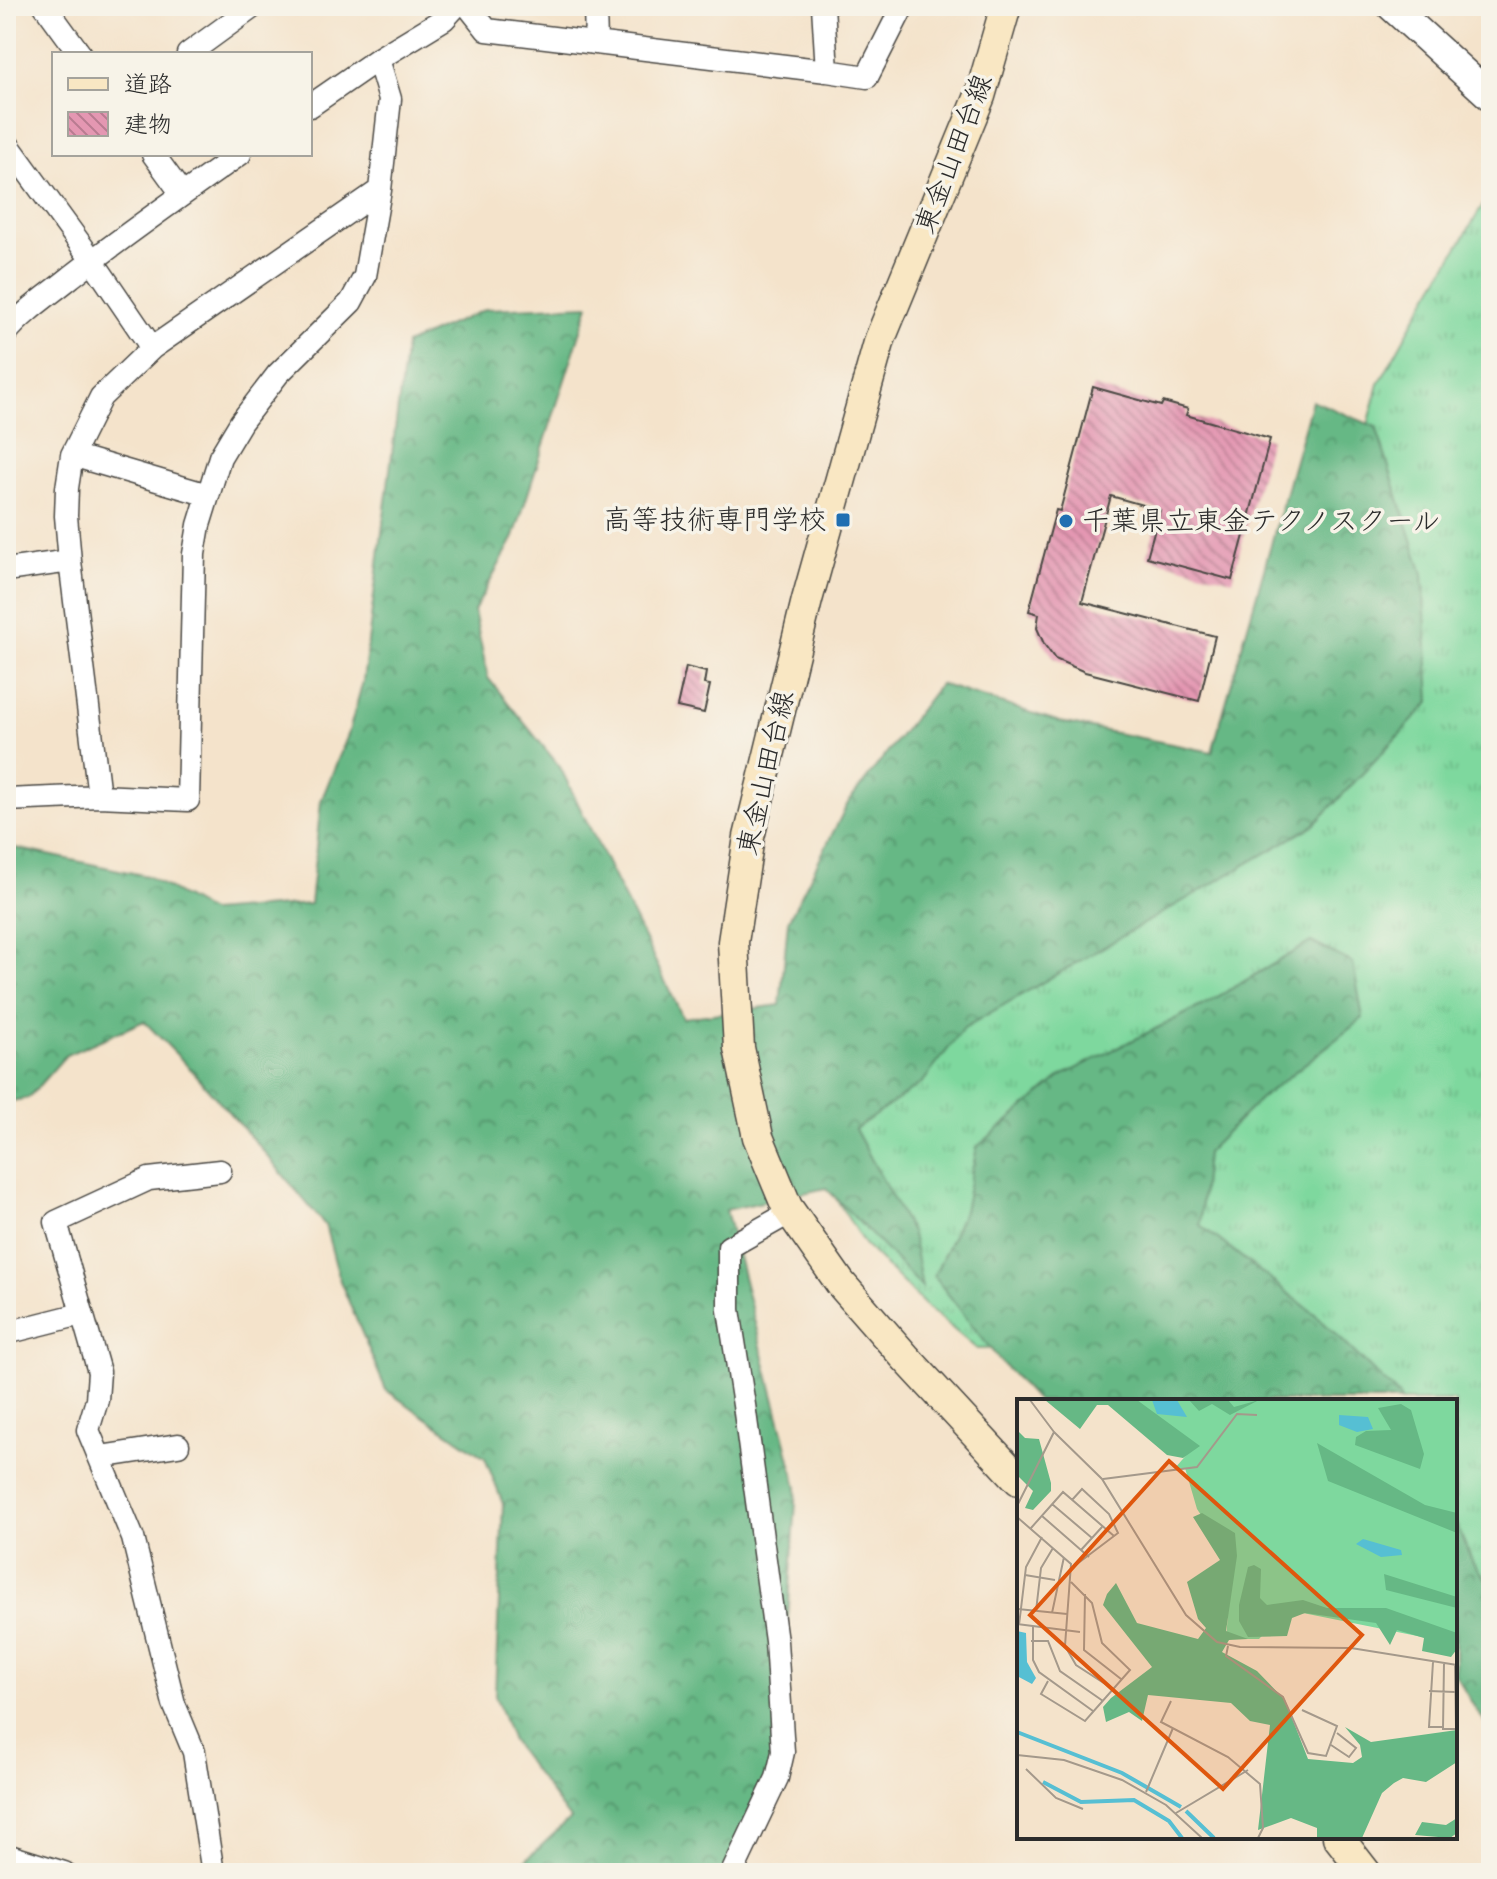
<svg xmlns="http://www.w3.org/2000/svg" width="1497" height="1879" viewBox="0 0 1497 1879" font-family="Pangolin,'Klee One',sans-serif">
<style>
.grass{fill:url(#grass-tufts);stroke:#548264;stroke-width:2}
.forest{fill:url(#forest-crowns);stroke:#487258;stroke-width:2}
.building{fill:url(#building-back-hatch)}
.lines{fill:none;stroke-linecap:round;stroke-linejoin:round}
.minor-casing{stroke:#494743;stroke-width:25}
.tertiary-casing{stroke:#494743;stroke-width:31}
.secondary-casing{stroke:#494743;stroke-width:33}
.minor{stroke:#fff;stroke-width:22}
.tertiary{stroke:#fff;stroke-width:28}
.secondary{stroke:#f9e7c3;stroke-width:30}
.poi-dot{fill:#1f6fb2;stroke:#f7f3e8;stroke-width:3}
.labels{text-anchor:middle;dominant-baseline:central;stroke-width:7;stroke-linejoin:round;paint-order:stroke}
.street-label{font-size:28px;fill:#2b2b2b;stroke:#f7f3e8}
.poi-label{font-size:28px;fill:#2b2b2b;stroke:#f7f3e8;text-anchor:end}
.inset-river{fill:none;stroke:#56bfd3;stroke-width:4}
.inset-road{fill:none;stroke:#a4998b;stroke-width:2}
.view{fill:#df570e;fill-opacity:0.15;stroke:#df570e;stroke-width:4}
.inset-edge{fill:none;stroke:#2b2b2b;stroke-width:4}
</style>
<defs>
<pattern id="grass-tufts" width="24" height="20" patternUnits="userSpaceOnUse" patternTransform="scale(2)"><rect width="24" height="20" fill="#7ed89e"/><path d="M3 7l-1-3M5 7V3M7 7l1-3M15 17l-1-3M17 17v-4M19 17l1-3" fill="none" stroke="#6dba88"/></pattern>
<pattern id="forest-crowns" width="20" height="18" patternUnits="userSpaceOnUse" patternTransform="scale(2)"><rect width="20" height="18" fill="#66b885"/><path d="M2 6a3 3 0 1 1 6 0M12 15a3 3 0 1 1 6 0" fill="none" stroke="#54966d"/></pattern>
<pattern id="building-back-hatch" width="6" height="6" patternUnits="userSpaceOnUse" patternTransform="scale(2)"><rect width="6" height="6" fill="#e497b2"/><path d="M-1 5l2 2M0 0l6 6M5-1l2 2" fill="none" stroke="#b97b91"/></pattern>
</defs>
<rect width="100%" height="100%" fill="#f7f3e8"/>
<filter id="ink" filterUnits="userSpaceOnUse"><feTurbulence type="fractalNoise" baseFrequency=".0125" numOctaves="2"/><feDisplacementMap in="SourceGraphic" scale="16" xChannelSelector="R" yChannelSelector="G"/><feConvolveMatrix kernelMatrix="1 2 1 2 8 2 1 2 1" color-interpolation-filters="sRGB"/></filter>
<filter id="wash" filterUnits="userSpaceOnUse"><feTurbulence type="fractalNoise" baseFrequency=".006" numOctaves="4" result="noise"/><feDisplacementMap in="SourceGraphic" scale="32" xChannelSelector="R" yChannelSelector="G"/><feGaussianBlur stdDeviation="1.8" result="paint"/><feColorMatrix in="noise" values="0 0 0 0 0 0 0 0 0 0 0 0 0 0 0 0 0 1.4 0 .05"/><feComposite in="paint" operator="in"/></filter>
<g filter="url(#wash)">
<rect width="100%" height="100%" fill="#f4e3cb"/>
<path class="grass" d="M 1491,192 L 1491,1708 L 1455,1652 L 1455,1401 L 1274,1401 L 1118,1346 L 977,1349 L 928,1308 L 864,1244 L 817,1167 L 869,1097 L 1008,991 L 1262,825 L 1379,384 L 1421,308 Z"/>
<path class="forest" d="M 589,305 L 514,537 L 474,611 L 488,678 L 560,767 L 683,1018 L 780,1005 L 788,921 L 848,803 L 940,684 L 1060,722 L 1212,752 L 1312,400 L 1376,427 L 1423,574 L 1430,702 L 1314,825 L 964,1028 L 923,1082 L 855,1129 L 912,1234 L 922,1287 L 826,1188 L 726,1210 L 797,1487 L 777,1778 L 730,1873 L 512,1873 L 570,1819 L 512,1741 L 495,1695 L 503,1504 L 485,1458 L 386,1390 L 340,1281 L 325,1225 L 260,1147 L 182,1060 L 144,1021 L 66,1055 L 28,1098 L 6,1102 L 6,846 L 147,876 L 210,912 L 310,904 L 321,801 L 348,735 L 363,681 L 406,344 L 486,309 Z
M 1311,942 L 1353,963 L 1363,1018 L 1260,1099 L 1206,1153 L 1200,1225 L 1315,1314 L 1399,1396 L 1401,1401 L 1037,1401 L 1000,1361 L 934,1276 L 964,1211 L 977,1147 L 1063,1075 L 1207,1003 Z
M 1455,1522 L 1473,1563 L 1491,1584 L 1491,1729 L 1476,1710 L 1455,1674 Z"/>
<g id="blocks">
<path class="building" d="M 1093,387 L 1161,406 L 1163,402 L 1188,409 L 1186,415 L 1270,439 L 1232,580 L 1147,557 L 1160,510 L 1111,496 L 1082,602 L 1215,636 L 1199,701 L 1085,672 L 1055,659 L 1044,644 L 1037,628 L 1039,614 L 1029,611 L 1056,510 L 1060,511 Z
M 686,667 L 706,672 L 704,684 L 710,685 L 704,713 L 677,707 Z"/>
</g>
</g>
<g filter="url(#ink)">
<use href="#blocks" fill-opacity="0" stroke="#494743" stroke-width="2"/>
<g class="lines">
<defs>
<path id="minor" d="M 45,6 L 80,54
M 468,6 L 487,30 L 827,71 L 867,77 L 903,6
M 595,6 L 596,43
M 823,6 L 827,71
M 188,54 L 254,6
M 310,106 L 378,59 L 444,19 L 456,6
M 6,142 L 92,260 L 152,348
M 153,154 L 182,194
M 6,333 C 24,311 49,295 71,277 C 126,234 183,194 240,154
M 72,455 L 208,495
M 6,570 L 70,561
M 99,796 L 70,561 L 66,516 L 67,488 L 72,455 L 101,397 L 152,348 L 380,190
M 6,800 L 99,796 L 188,800 L 194,554 L 199,525 L 220,457 L 241,422 L 278,374 L 351,302 L 365,276 L 380,190 L 390,99 L 378,59
M 6,1333 L 81,1314
M 100,1457 L 178,1445
M 6,1855 L 64,1873
M 213,1873 L 194,1752 L 174,1704 L 133,1538 L 88,1430 L 97,1400 L 99,1372 L 56,1222 L 149,1179 L 220,1171
M 732,1873 L 777,1778 L 783,1752 L 776,1641 L 744,1405 L 729,1310 L 729,1247 L 791,1212"/>
<path id="tertiary" d="M 1391,6 L 1491,97"/>
<path id="secondary" d="M 1006,6 L 980,96 L 880,339 L 807,600 L 749,837 L 733,942 L 739,1048 L 758,1137 L 787,1207 L 841,1284 L 905,1357 L 1019,1480
M 1338,1837 L 1366,1873"/>
</defs>
<use href="#minor" class="minor-casing"/>
<use href="#tertiary" class="tertiary-casing"/>
<use href="#secondary" class="secondary-casing"/>
<use href="#minor" class="minor"/>
<use href="#tertiary" class="tertiary"/>
<use href="#secondary" class="secondary"/>
</g>
</g>
<g class="poi-dot">
<rect x="835" y="512" width="16" height="16" rx="4"/>
<circle cx="1066" cy="521" r="8"/>
</g>
<g class="labels">
<g class="street-label">
<text transform="translate(954 154) rotate(-69)">東金山田台線</text>
<text transform="translate(766 773) rotate(-77)">東金山田台線</text>
</g>
<g class="poi-label">
<text x="827" y="520">高等技術専門学校</text>
<text x="1082" y="521" text-anchor="start">千葉県立東金テクノスクール</text>
</g>
</g>
<g transform="translate(1017 1399)">
<rect width="440" height="440" fill="#f4e3cb"/>
<path d="M 100,1 L 440,1 L 440,245 L 281,213 L 255,226 L 242,240 L 209,240 L 215,163 L 180,110 L 168,69 L 158,69 L 172,53 Z" fill="#7ed89e"/>
<path d="M 28,1 L 120,1 L 183,47 L 166,59 L 150,56 L 91,6 L 80,6 L 63,30 ZM 172,1 L 211,1 L 217,8 L 242,1 L 213,16 L 195,5 L 182,12 ZM 384,5 L 394,11 L 407,55 L 403,70 L 338,46 L 339,38 L 349,32 L 374,31 L 361,9 ZM 0,31 L 8,39 L 22,40 L 34,84 L 34,92 L 16,111 L 8,109 L 16,92 L 0,76 ZM 300,44 L 408,106 L 440,114 L 440,134 L 311,82 ZM 185,114 L 218,134 L 220,157 L 209,232 L 231,240 L 212,241 L 205,253 L 240,272 L 268,301 L 291,360 L 336,364 L 345,358 L 343,346 L 328,328 L 354,343 L 440,331 L 440,363 L 409,383 L 386,379 L 377,384 L 365,394 L 345,439 L 300,439 L 300,429 L 274,419 L 241,431 L 253,326 L 233,322 L 214,304 L 131,296 L 125,322 L 112,313 L 89,323 L 86,308 L 94,299 L 135,268 L 86,206 L 90,195 L 99,184 L 120,224 L 181,240 L 189,229 L 181,220 L 170,183 L 203,161 L 176,118 ZM 237,166 L 244,170 L 243,199 L 250,206 L 286,201 L 310,209 L 369,209 L 440,234 L 440,250 L 434,258 L 405,252 L 407,239 L 380,231 L 373,246 L 359,224 L 288,214 L 275,219 L 270,237 L 231,238 L 222,222 L 222,206 L 231,168 ZM 367,175 L 440,198 L 440,209 L 369,191 ZM 440,419 L 440,434 L 433,439 L 398,436 L 405,423 L 429,426 Z" fill="#66b885"/>
<path d="M 135,1 L 160,1 L 170,18 L 140,15 ZM 322,16 L 351,18 L 356,30 L 340,33 L 322,26 ZM 346,140 L 384,151 L 385,156 L 364,158 L 339,145 ZM 0,232 L 9,234 L 10,263 L 19,279 L 15,285 L 0,277 Z" fill="#56bfd3"/>
<path class="inset-river" d="M 0,333 L 105,374 L 164,408M 26,383 L 64,403 L 117,401 L 152,422 L 165,439M 169,412 L 197,439"/>
<path class="inset-road" d="M 37,33 L 85,80 L 169,216 L 200,243 L 223,248 L 334,249 L 440,266M 86,80 L 180,68 L 220,15 L 240,16M 55,101 L 65,90 L 92,115 L 101,134 L 56,168M 35,105 L 75,139M 0,107 L 37,33 L 13,1M 25,117 L 72,158M 0,118 L 54,165 L 48,247 L 59,266 L 96,290M 14,129 L 46,93 L 97,137M 64,151 L 85,128M 8,176 L 38,181M 68,195 L 67,251 L 104,280M 1,210 L 50,215M 19,212 L 24,169 L 36,149M 35,214 L 47,158M 0,225 L 63,233M 2,226 L 9,168 L 25,138M 16,227 L 16,261 L 22,273 L 76,312M 14,242 L 31,242 L 43,272 L 86,302M 211,247 L 209,257 L 266,298 L 291,354 L 309,357 L 320,327 L 285,311M 416,263 L 412,328 L 426,328M 427,264 L 426,330 L 440,330M 438,266 L 439,330M 31,282 L 24,295 L 68,322 L 113,271 L 85,244 L 75,204 L 54,183M 412,292 L 438,293M 154,302 L 144,323 L 211,358 L 243,385 L 246,429 L 241,439M 314,346 L 332,358 L 339,349 L 320,334M 0,356 L 47,361 L 105,381 L 149,406 L 185,439M 9,370 L 39,399 L 66,410M 129,393 L 156,329M 159,414 L 231,371"/>
<path class="view" d="M 152,62 L 345,236 L 206,390 L 13,216 Z"/>
<rect width="440" height="440" class="inset-edge"/>
</g>
<rect width="1497" height="1879" fill="none" stroke="#f7f3e8" stroke-width="32"/>
<rect x="52" y="52" width="260" height="104" fill="#f7f3e8" stroke="#a5a39c" stroke-width="2"/>
<rect x="68" y="78" width="40" height="12" fill="#f9e7c3" stroke="#a5a39c" stroke-width="2"/>
<text x="124" y="92" font-size="24" fill="#2b2b2b">道路</text>
<rect x="68" y="112" width="40" height="24" fill="url(#building-back-hatch)" stroke="#a5a39c" stroke-width="2"/>
<text x="124" y="132" font-size="24" fill="#2b2b2b">建物</text>
</svg>
